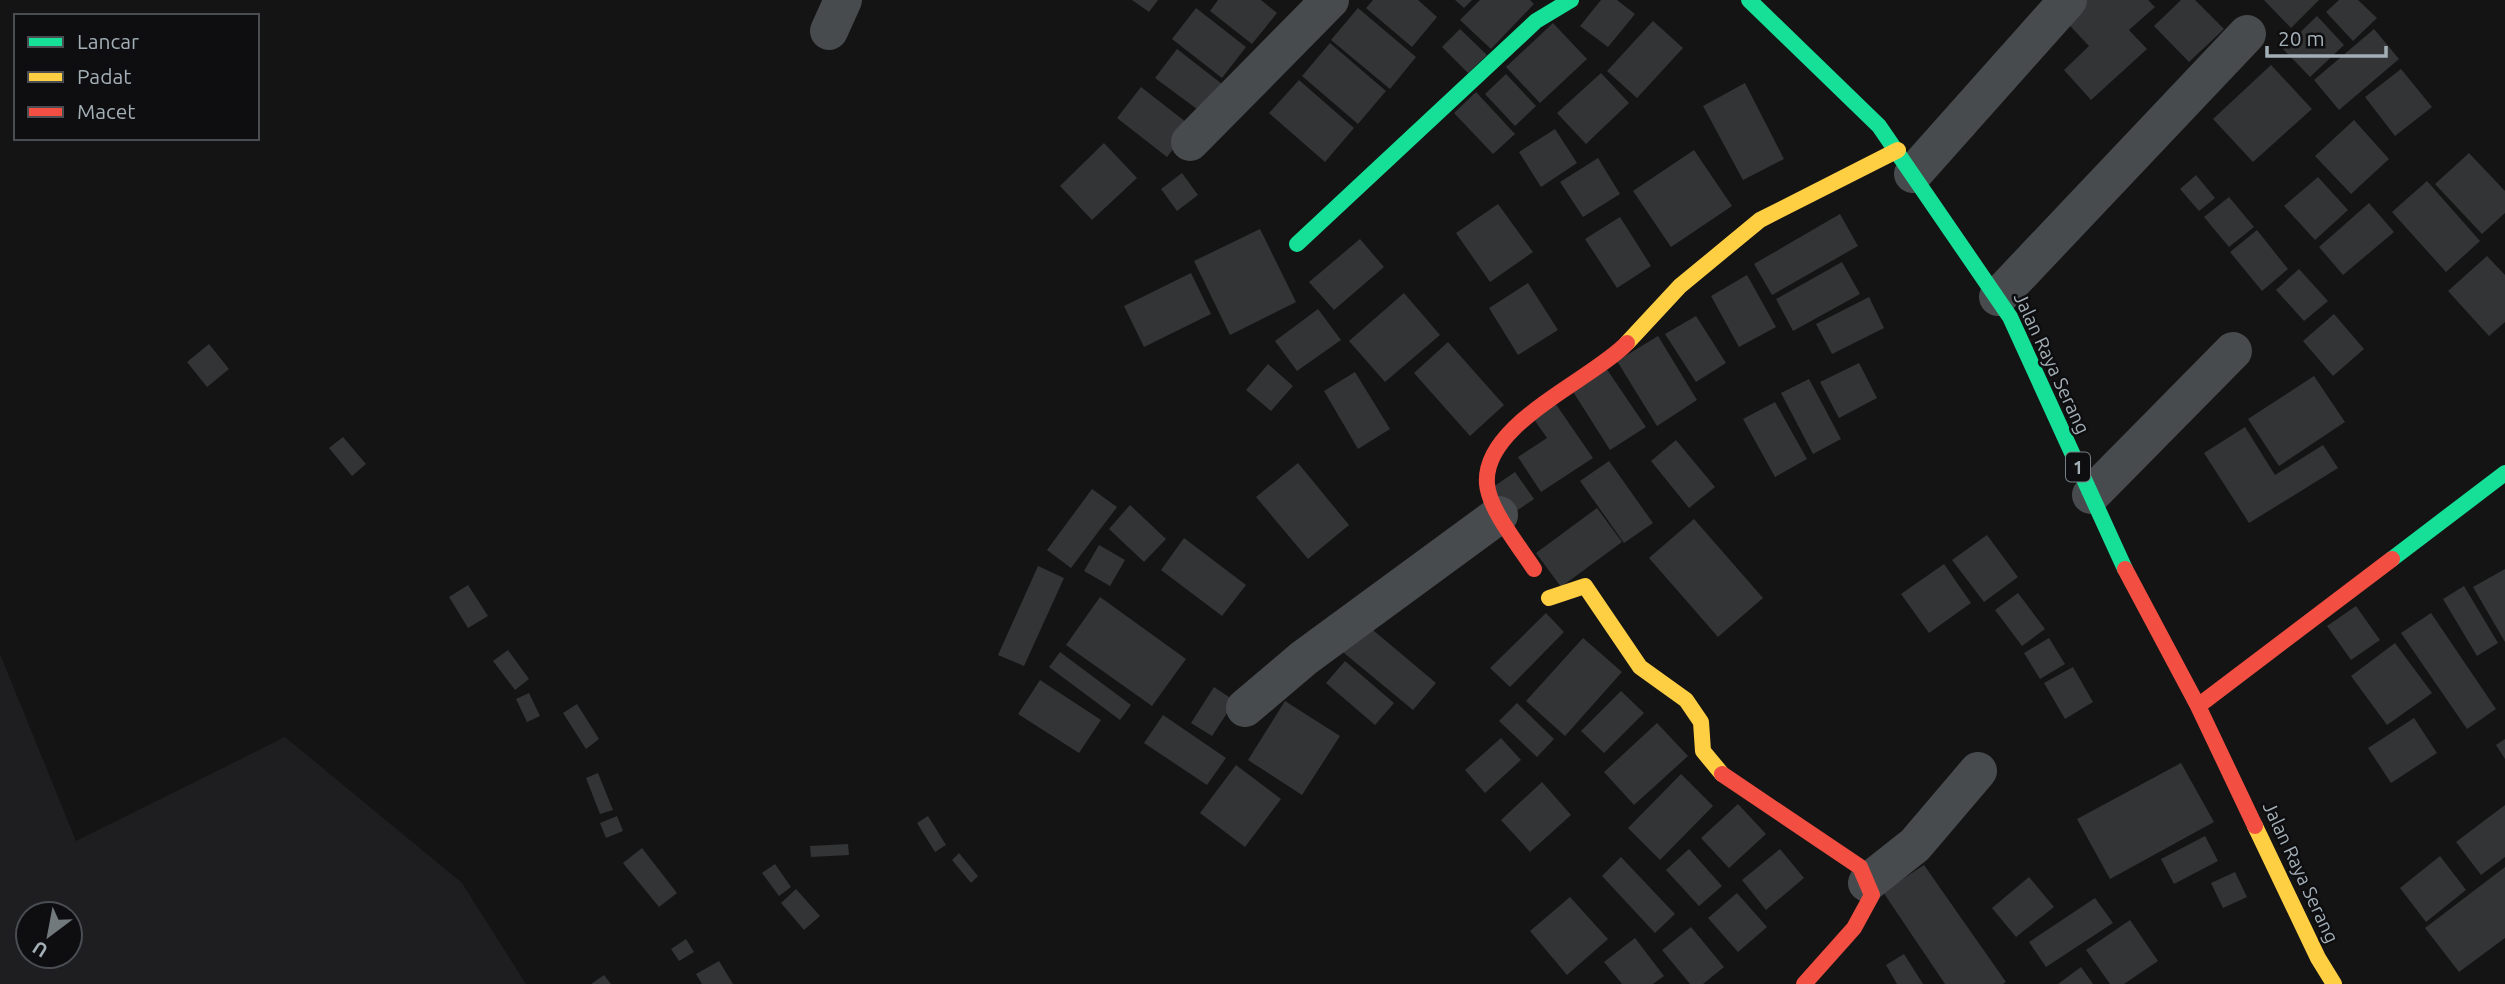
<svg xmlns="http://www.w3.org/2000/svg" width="2505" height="984" viewBox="0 0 2505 984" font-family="Ubuntu,sans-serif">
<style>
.built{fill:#1e1e20;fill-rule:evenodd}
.building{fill:#333435}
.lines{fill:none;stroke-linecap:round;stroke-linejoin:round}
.street{stroke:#484b4d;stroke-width:38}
.fast{stroke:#16e098;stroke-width:16}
.slow{stroke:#ffcf43;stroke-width:16}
.jam{stroke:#f24e42;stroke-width:16}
.labels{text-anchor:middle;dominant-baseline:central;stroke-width:5;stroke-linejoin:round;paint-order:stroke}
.shield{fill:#0e0e10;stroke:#767f84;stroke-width:2}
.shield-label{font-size:18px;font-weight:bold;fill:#a3afb6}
.street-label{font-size:19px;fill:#a3afb6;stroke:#0e0e10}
</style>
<rect width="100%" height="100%" fill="#141414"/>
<path class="built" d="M 0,654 L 76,841 L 285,737 L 462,883 L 526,984 L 0,984 ZM 28,914 L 70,914 L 70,956 L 28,956 Z"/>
<path class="building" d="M 1132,0 L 1158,0 L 1149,12 Z
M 1218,0 L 1261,0 L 1277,13 L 1252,44 L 1210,11 Z
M 1373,0 L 1418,0 L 1437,17 L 1412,47 L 1366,8 Z
M 1455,0 L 1472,0 L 1464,8 Z
M 1480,0 L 1530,0 L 1534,4 L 1491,49 L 1460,20 Z
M 1601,0 L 1617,0 L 1635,14 L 1608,47 L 1580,26 Z
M 2072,0 L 2148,0 L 2155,7 L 2129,30 L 2147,49 L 2091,100 L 2064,70 L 2089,46 L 2058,13 Z
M 2181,0 L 2195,0 L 2224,29 L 2189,62 L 2154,26 Z
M 2264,0 L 2319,0 L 2291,28 Z
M 2339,0 L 2358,0 L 2377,18 L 2353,41 L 2326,12 Z
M 1196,8 L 1246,47 L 1222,78 L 1172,39 Z
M 1358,8 L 1416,57 L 1390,89 L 1331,40 Z
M 2317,16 L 2344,45 L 2310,77 L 2283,49 Z
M 1653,21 L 1683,48 L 1637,98 L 1607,71 Z
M 1553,23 L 1587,59 L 1540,103 L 1506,67 Z
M 1460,29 L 1487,55 L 1468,73 L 1442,47 Z
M 2374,29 L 2399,59 L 2339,110 L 2314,80 Z
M 1330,43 L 1386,91 L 1358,124 L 1302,76 Z
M 1177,49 L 1222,84 L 1201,112 L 1155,78 Z
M 2271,65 L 2312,109 L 2253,162 L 2213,119 Z
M 2401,69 L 2432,107 L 2395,136 L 2365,97 Z
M 1601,73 L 1629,103 L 1586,144 L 1557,113 Z
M 1506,74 L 1536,106 L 1515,126 L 1485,94 Z
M 1299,80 L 1354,128 L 1325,162 L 1269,113 Z
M 1745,83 L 1784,159 L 1743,180 L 1703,106 Z
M 1141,87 L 1191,126 L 1167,157 L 1117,118 Z
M 1476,92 L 1515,134 L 1493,154 L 1454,113 Z
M 2354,120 L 2389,159 L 2351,194 L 2315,156 Z
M 1555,129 L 1577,163 L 1541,187 L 1519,152 Z
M 1104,143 L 1137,178 L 1092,220 L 1060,186 Z
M 1694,150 L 1732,206 L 1671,247 L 1633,191 Z
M 2469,153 L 2505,191 L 2505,213 L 2482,234 L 2435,184 Z
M 1598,158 L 1620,194 L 1583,217 L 1560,182 Z
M 1182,173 L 1198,195 L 1177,211 L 1161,189 Z
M 2196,175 L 2215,198 L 2199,211 L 2180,189 Z
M 2318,177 L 2348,210 L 2315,240 L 2284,206 Z
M 2427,181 L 2480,241 L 2446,272 L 2392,212 Z
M 2229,197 L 2254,227 L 2229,247 L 2204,217 Z
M 2369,203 L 2394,232 L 2343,275 L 2319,247 Z
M 1498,204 L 1533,252 L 1490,282 L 1456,233 Z
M 1840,214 L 1858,246 L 1772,295 L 1754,264 Z
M 1620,217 L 1651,266 L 1617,288 L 1585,239 Z
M 1260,229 L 1296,302 L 1230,335 L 1194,261 Z
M 2257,230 L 2288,269 L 2262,291 L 2230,252 Z
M 1360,239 L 1384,267 L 1334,310 L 1309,282 Z
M 2487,256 L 2505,275 L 2505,322 L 2489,336 L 2448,291 Z
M 1842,262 L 1860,294 L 1793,331 L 1776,299 Z
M 2299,269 L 2328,301 L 2304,321 L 2276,290 Z
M 1191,273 L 1211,314 L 1144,347 L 1124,306 Z
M 1747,275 L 1776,327 L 1739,347 L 1711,296 Z
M 1528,283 L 1558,330 L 1518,355 L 1489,308 Z
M 1404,293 L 1440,335 L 1385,382 L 1349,341 Z
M 1869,297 L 1884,328 L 1832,354 L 1816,324 Z
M 1318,309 L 1341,340 L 1297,371 L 1275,341 Z
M 2334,314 L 2364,349 L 2333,376 L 2303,341 Z
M 1696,316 L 1726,363 L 1696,382 L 1665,334 Z
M 1658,336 L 1697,400 L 1657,426 L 1617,361 Z
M 1448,342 L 1504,405 L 1470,436 L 1414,373 Z
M 209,344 L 229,369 L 207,387 L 187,362 Z
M 1859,363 L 1877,398 L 1839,418 L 1820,382 Z
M 1268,364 L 1293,386 L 1271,411 L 1246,390 Z
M 1606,368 L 1646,427 L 1610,450 L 1572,390 Z
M 1355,372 L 1390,429 L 1358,449 L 1324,391 Z
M 2314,376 L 2345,422 L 2279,466 L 2248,419 Z
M 1809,379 L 1841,439 L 1813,454 L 1781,393 Z
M 1553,400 L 1593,458 L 1541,492 L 1518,457 L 1547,438 L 1531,415 Z
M 1775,402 L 1807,459 L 1775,477 L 1743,419 Z
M 2245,427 L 2275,475 L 2323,445 L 2338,468 L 2249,523 L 2204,453 Z
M 343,437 L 366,464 L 352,476 L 329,448 Z
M 1676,440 L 1715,487 L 1689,508 L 1651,461 Z
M 1609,461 L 1653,523 L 1624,543 L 1580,481 Z
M 1298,463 L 1349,525 L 1308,559 L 1256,497 Z
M 1515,472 L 1534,499 L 1509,516 L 1490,489 Z
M 1092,489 L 1117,507 L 1071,568 L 1047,550 Z
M 1130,505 L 1166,539 L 1144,562 L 1109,529 Z
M 1597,508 L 1622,542 L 1561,587 L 1536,553 Z
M 1694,519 L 1763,598 L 1718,637 L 1649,558 Z
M 1987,535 L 2018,577 L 1984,602 L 1952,560 Z
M 1184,538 L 1246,585 L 1222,616 L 1161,570 Z
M 1099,545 L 1125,560 L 1110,586 L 1084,571 Z
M 1944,564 L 1971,603 L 1929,633 L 1901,594 Z
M 1038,566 L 1064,578 L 1024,666 L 998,655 Z
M 2505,569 L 2505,642 L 2473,587 Z
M 468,585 L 488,616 L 468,628 L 449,597 Z
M 2464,586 L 2498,643 L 2477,656 L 2443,599 Z
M 2018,593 L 2045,629 L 2022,646 L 1995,610 Z
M 1100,597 L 1186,659 L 1152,706 L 1066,645 Z
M 2356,606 L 2380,640 L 2351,660 L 2327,626 Z
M 1546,613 L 1564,632 L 1510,687 L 1490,668 Z
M 2431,613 L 2496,709 L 2467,729 L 2401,633 Z
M 1361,620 L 1436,683 L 1413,710 L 1338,648 Z
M 1583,638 L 1622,672 L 1565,736 L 1526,701 Z
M 2049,638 L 2065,664 L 2040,679 L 2024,653 Z
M 2395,643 L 2432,693 L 2387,725 L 2351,676 Z
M 508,650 L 529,679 L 515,690 L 493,661 Z
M 1060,652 L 1131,705 L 1120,720 L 1049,667 Z
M 1345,661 L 1394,703 L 1375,725 L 1326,683 Z
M 2073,667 L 2093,702 L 2065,719 L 2044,683 Z
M 1040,680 L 1101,720 L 1079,753 L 1018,714 Z
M 1214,687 L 1235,701 L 1212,736 L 1191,723 Z
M 1621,691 L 1644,713 L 1604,753 L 1581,731 Z
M 529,693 L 540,716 L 527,722 L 516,699 Z
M 1285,701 L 1340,736 L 1302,795 L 1248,760 Z
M 1517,703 L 1554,739 L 1537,757 L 1499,721 Z
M 577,704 L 599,739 L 586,749 L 563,713 Z
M 1163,715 L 1226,758 L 1207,785 L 1144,743 Z
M 2414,718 L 2437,753 L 2391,783 L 2368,748 Z
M 1657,723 L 1688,756 L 1634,805 L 1604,772 Z
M 1501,738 L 1521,760 L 1485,793 L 1465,770 Z
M 2505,739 L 2505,759 L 2496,745 Z
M 2181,763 L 2214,822 L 2110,879 L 2077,819 Z
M 1236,765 L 1281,799 L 1245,847 L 1200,813 Z
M 598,773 L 613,810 L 600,814 L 586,778 Z
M 1681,774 L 1713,806 L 1660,860 L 1628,828 Z
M 1542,782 L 1571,815 L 1530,852 L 1501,820 Z
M 1738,804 L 1766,834 L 1729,868 L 1701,838 Z
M 2505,805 L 2505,857 L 2481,875 L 2456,842 Z
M 617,816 L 623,831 L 606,838 L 600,823 Z
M 928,816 L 946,845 L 935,852 L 917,823 Z
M 2205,836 L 2218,861 L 2174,884 L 2161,859 Z
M 848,844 L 849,855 L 811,857 L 810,846 Z
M 642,848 L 677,893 L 659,907 L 623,863 Z
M 1689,849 L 1722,886 L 1699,906 L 1666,870 Z
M 1780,849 L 1804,878 L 1766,910 L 1742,880 Z
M 959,853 L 978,876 L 971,883 L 952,860 Z
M 2440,856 L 2466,890 L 2426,922 L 2400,888 Z
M 1621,857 L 1675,914 L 1655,933 L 1602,876 Z
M 775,864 L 791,887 L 779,896 L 762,873 Z
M 1924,865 L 2006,982 L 2003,984 L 1945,984 L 1883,892 Z
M 2505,867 L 2505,938 L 2459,972 L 2425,928 Z
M 2235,872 L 2247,897 L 2223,908 L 2211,883 Z
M 2029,877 L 2054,907 L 2016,937 L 1992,908 Z
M 796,889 L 820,916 L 804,930 L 781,903 Z
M 1737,893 L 1767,927 L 1738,952 L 1708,918 Z
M 1570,897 L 1608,939 L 1567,975 L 1530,931 Z
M 2095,898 L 2113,923 L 2046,967 L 2029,942 Z
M 2130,920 L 2158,961 L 2124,984 L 2110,984 L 2086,950 Z
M 1691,927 L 1724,967 L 1703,984 L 1690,984 L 1662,950 Z
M 1635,938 L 1664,976 L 1653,984 L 1622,984 L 1604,962 Z
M 686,939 L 694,952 L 679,961 L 671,949 Z
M 1904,954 L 1923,984 L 1897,984 L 1886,965 Z
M 719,961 L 733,984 L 702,984 L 696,974 Z
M 2081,967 L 2093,984 L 2058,984 Z
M 604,975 L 611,984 L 591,984 Z"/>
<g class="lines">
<path class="street" d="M 829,31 L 843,0
M 1190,142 L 1330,0
M 1913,174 L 2068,0
M 1998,297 L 2247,34
M 2091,495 L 2233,351
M 1245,708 L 1304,658 L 1499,515
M 1867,883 L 1915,845 L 1978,771"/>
<path class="fast" d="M 1749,0 L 1879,126 L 2010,317 L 2125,569
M 1297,244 L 1536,21 L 1571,0
M 2392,559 L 2505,473"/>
<path class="slow" d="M 1627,343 L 1680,286 L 1760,220 L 1898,150
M 1549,598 L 1585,586 L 1640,667 L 1686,700 L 1701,722 L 1703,751 L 1722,774
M 2255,826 L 2318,958 L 2334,984"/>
<path class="jam" d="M 1534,569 C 1520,547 1489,510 1487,484 C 1482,424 1592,380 1627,343
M 2125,569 L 2198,706 L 2255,826
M 2198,706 L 2392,559
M 1722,774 L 1860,867 L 1872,895 L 1854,928 L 1804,984"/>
</g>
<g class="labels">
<rect class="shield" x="2066" y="452.5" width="24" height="29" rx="5"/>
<g class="shield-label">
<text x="2078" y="467">1</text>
</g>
<g class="street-label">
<text transform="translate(2052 363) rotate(65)">Jalan Raya Serang</text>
<text transform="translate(2301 872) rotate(65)">Jalan Raya Serang</text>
</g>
</g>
<rect x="14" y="14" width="245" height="126" fill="#0e0e10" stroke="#4a4e52" stroke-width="2"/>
<rect x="28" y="37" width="35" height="10" fill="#16e098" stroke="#4a4e52" stroke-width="2"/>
<text x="77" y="49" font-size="21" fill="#a3afb6">Lancar</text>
<rect x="28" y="72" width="35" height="10" fill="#ffcf43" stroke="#4a4e52" stroke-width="2"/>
<text x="77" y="84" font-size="21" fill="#a3afb6">Padat</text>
<rect x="28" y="107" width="35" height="10" fill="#f24e42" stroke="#4a4e52" stroke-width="2"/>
<text x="77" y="119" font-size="21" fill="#a3afb6">Macet</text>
<g transform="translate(49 935) rotate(212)"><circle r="33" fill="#0e0e10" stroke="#4a4e52" stroke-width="2"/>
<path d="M0-5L12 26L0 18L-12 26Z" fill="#71797d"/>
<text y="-10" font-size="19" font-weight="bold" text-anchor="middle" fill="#a3afb6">U</text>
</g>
<path d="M2267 46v10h119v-10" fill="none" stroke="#a3afb6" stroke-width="3.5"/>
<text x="2278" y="46" font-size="21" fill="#a3afb6" stroke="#0e0e10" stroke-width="5" paint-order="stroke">20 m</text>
</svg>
